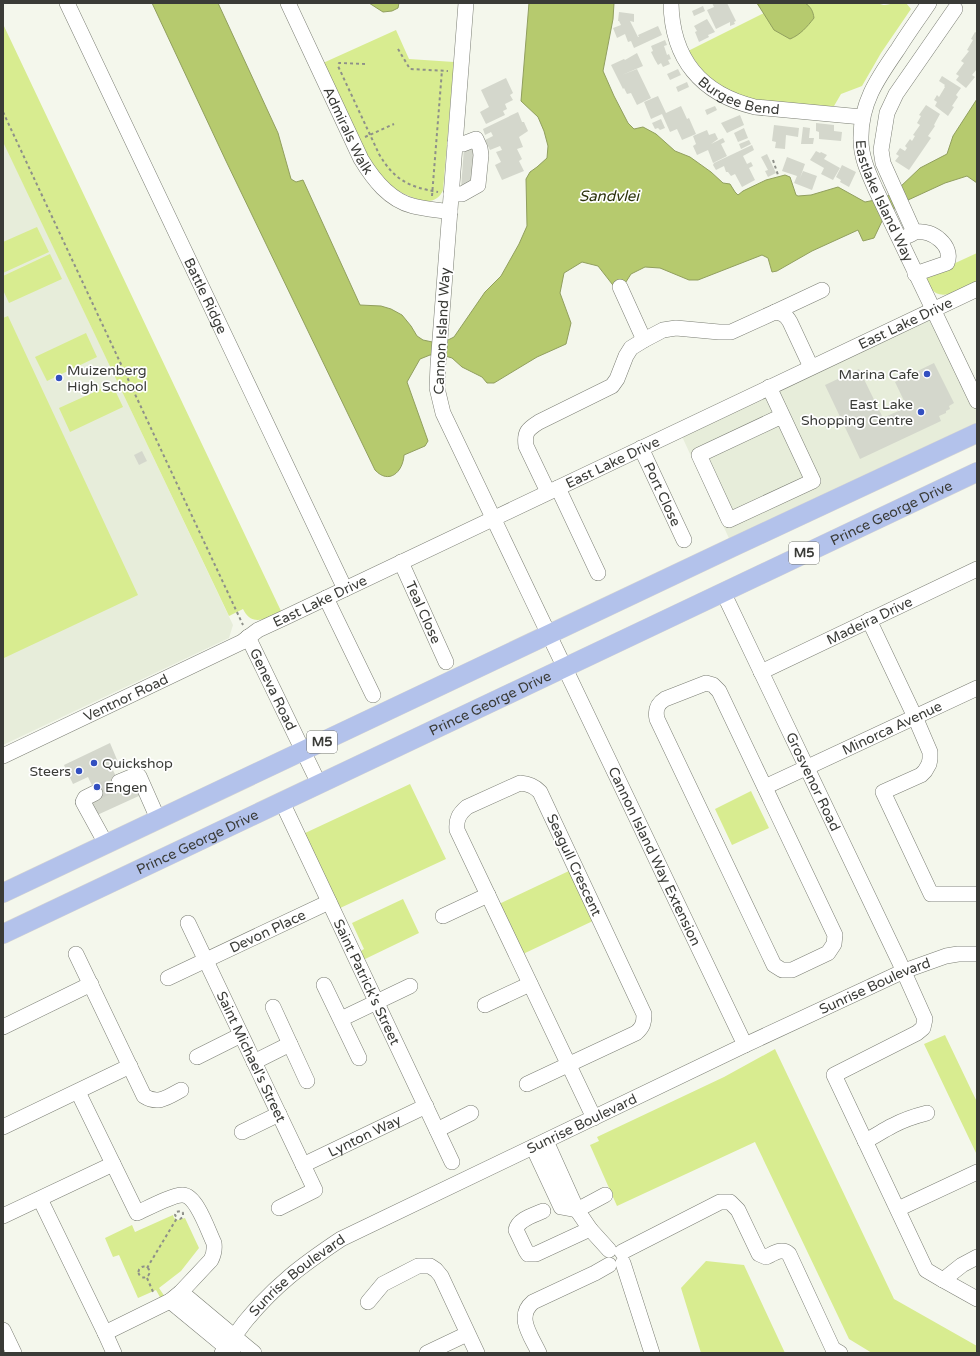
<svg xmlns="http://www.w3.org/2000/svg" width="980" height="1356" viewBox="0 0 980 1356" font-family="'Varela Round',sans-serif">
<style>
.built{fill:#e7edda}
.green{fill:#d8ec90}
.water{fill:#b6ca6e;stroke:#919f5e}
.building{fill:#d4d7cc}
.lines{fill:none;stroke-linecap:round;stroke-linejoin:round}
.minor-tunnel{stroke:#cfd1c8;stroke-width:15;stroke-dasharray:15 8;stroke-linecap:butt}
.minor-casing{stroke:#7b7e74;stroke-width:16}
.major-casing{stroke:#d4d4d3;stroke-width:20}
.path{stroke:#8e9089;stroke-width:2;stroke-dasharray:3 3;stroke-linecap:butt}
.minor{stroke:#fff;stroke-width:15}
.major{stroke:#b3c2eb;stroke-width:19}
.poi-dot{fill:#324fc0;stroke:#fff;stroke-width:1.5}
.labels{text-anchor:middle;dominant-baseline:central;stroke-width:3.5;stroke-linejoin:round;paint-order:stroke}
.shield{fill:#fff;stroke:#757673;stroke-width:1}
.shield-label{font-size:13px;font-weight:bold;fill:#3a3b37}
.street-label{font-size:14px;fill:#3a3b37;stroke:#fff}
.poi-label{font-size:14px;fill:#3a3b37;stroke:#fff;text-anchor:start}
.water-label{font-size:15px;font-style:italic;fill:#2a320a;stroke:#fff}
</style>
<rect width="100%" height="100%" fill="#f4f7ec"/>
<path class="built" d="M 3,141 L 233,625 L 229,638 L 3,745 Z
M 933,310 L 977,401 L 977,433 L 733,547 L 679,430 Z"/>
<path class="green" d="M 756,3 L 878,3 C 885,7 888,4 895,3 C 898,2 902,3 906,3 L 911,9 L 881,53 L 862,86 L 841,94 L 834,106 C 790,106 742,107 707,75 C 700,69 694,58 688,51 L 764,13 Z
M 3,24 L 281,611 C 267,618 252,628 243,609 L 229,616 L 3,142 Z
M 396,30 L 409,59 L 454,62 L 443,190 C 440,198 433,202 424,201 C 419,200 414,198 409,196 C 376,183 363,148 349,118 C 341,100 332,81 323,63 Z
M 37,227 L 49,252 L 3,273 L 3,242 Z
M 977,253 L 977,281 C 965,287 941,304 931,288 C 929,285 927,280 925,277 Z
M 50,254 L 62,279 L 9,303 L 3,290 L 3,276 Z
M 8,316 L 138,595 L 4,658 L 3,655 L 3,318 Z
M 86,333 L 97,357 L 47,381 L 35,357 Z
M 112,384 L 123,407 L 70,432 L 59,408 Z
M 410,784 L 446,859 L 338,909 L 303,834 Z
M 751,791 L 769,828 L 732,845 L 715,809 Z
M 571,870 L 595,920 L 523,954 L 499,904 Z
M 403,899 L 419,933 L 363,960 L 359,952 L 364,949 L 352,923 Z
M 945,1035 L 977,1102 L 977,1155 L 924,1044 Z
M 775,1049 L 894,1299 L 977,1346 L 977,1353 L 872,1353 L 849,1339 L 755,1142 L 617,1206 L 590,1145 L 599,1141 L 597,1137 L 724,1077 Z
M 173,1215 L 174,1218 L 178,1220 L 185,1218 L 199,1248 L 181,1271 L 159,1288 L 165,1297 L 161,1299 L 156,1290 L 138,1298 L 119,1255 L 113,1257 L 105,1238 L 132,1225 L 135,1232 Z
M 706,1261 L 744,1265 L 785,1353 L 701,1353 L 681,1288 Z"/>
<path class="water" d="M 152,3 L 218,3 L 278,133 L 291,179 L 296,182 L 303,180 L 360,305 L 381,306 L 391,309 L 402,315 L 411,326 L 417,336 L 423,340 L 437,343 L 442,343 L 454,337 L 485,292 L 501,276 L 519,244 L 527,226 L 526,179 L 530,172 L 537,167 L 547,158 L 548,146 L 544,131 L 538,117 L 521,101 L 529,3 L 614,3 L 613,19 L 603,71 L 614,96 L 628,123 L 634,129 L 643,127 L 656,134 L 675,151 L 690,157 L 711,172 L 723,183 L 730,184 L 735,192 L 738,195 L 743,191 L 766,180 L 785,175 L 790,177 L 796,195 L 798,196 L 811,195 L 838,187 L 865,202 L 875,200 L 888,196 L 899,188 L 920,168 L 947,154 L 953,136 L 977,99 L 977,183 L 967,176 L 945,183 L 895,206 L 893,212 L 883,219 L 874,238 L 863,241 L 858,230 L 812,251 L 777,271 L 772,272 L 768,258 L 762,255 L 698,280 L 689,280 L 660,268 L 645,267 L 631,274 L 624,285 L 616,289 L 598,266 L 582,262 L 564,273 L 560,293 L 571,323 L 566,344 L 537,357 L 494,383 L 487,383 L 482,377 L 462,367 L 452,358 L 442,355 L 430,355 L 420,359 L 407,382 L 428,441 L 425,446 L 404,455 C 403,472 389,485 375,470 L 226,161 Z
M 369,3 L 399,3 L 398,8 L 392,11 L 383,12 Z
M 757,3 L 805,3 C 811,7 813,11 814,18 C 807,27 800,35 790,39 L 774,30 Z"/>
<path class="building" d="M 712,3 L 727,3 L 736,21 L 734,22 L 735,24 L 730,26 L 730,22 L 716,29 L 707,10 L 714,7 Z
M 703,6 L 705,11 L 694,16 L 692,11 Z
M 619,12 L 634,14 L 634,22 L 630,21 L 638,37 L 639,37 L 638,35 L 658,26 L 662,35 L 634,48 L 631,41 L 628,42 L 625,34 L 617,38 L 613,28 L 621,25 L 619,21 L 618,21 Z
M 707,19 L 715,32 L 708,35 L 709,37 L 699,42 L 695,32 L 697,31 L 694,26 Z
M 975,32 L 977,33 L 977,69 L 972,75 L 975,77 L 966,88 L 956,80 L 959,76 L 956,74 L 964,63 L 961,61 L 969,51 L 967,50 L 973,40 L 971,39 Z
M 665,40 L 667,45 L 664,46 L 667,55 L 669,54 L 671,59 L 668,60 L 670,64 L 663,67 L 661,63 L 658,65 L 655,60 L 651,52 L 653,51 L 651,46 Z
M 637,53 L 643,66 L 622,75 L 637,69 L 651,98 L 637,105 L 631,93 L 627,94 L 624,88 L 623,89 L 611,65 L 624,59 L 625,60 Z
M 678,69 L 681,75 L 670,80 L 667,74 Z
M 942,76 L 961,88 L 956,95 L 958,97 L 952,106 L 954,107 L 948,116 L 935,106 L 937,102 L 934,100 L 937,95 L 939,97 L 945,87 L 944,86 L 945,85 L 939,81 Z
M 506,78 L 513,93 L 510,95 L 513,100 L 505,104 L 507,109 L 503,111 L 505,115 L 486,124 L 480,112 L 489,107 L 481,90 Z
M 687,82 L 689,87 L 678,92 L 676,87 Z
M 658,96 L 666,113 L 681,106 L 687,119 L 689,118 L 696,134 L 682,140 L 677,129 L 670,132 L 662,114 L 651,119 L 644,102 Z
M 926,105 L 940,114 L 934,125 L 935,126 L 928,136 L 931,138 L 909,170 L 895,161 L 899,156 L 896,154 L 900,148 L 905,151 L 907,148 L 905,146 L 910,139 L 912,141 L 915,136 L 913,135 L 920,125 L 917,123 L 921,116 L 919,115 Z
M 715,106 L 717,110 L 707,115 L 705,110 Z
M 518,112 L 522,122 L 524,122 L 528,131 L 519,137 L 523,147 L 517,149 L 522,159 L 519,161 L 524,171 L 502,180 L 495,165 L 501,162 L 496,152 L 502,150 L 500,146 L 490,150 L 485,140 L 493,136 L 491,132 L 485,135 L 483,129 Z
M 740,115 L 744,125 L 727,133 L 721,123 Z
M 661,119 L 665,128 L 660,130 L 658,128 L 655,129 L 652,123 Z
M 816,123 L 834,125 L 834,131 L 842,132 L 841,141 L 819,139 L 819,132 L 816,131 Z
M 774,125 L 799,128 L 798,137 L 786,135 L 785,149 L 775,148 L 776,142 L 772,141 Z
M 803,127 L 810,128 L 809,138 L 814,138 L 813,144 L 801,144 Z
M 744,128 L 748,138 L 738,142 L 734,133 Z
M 707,130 L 709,135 L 715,133 L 718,139 L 711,144 L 723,138 L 725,142 L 721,144 L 727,156 L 713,163 L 708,150 L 697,155 L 693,146 L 696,144 L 693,136 Z
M 749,140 L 751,144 L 741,149 L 739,144 Z
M 472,144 L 477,155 L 475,182 L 461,188 L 464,148 Z
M 752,145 L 754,150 L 743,156 L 747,164 L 751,162 L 753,166 L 749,168 L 755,180 L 742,187 L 735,174 L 731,176 L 728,172 L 726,172 L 724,166 L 716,170 L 713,165 L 714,163 Z
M 816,151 L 820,153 L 821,152 L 827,155 L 824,159 L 840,168 L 833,180 L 821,174 L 824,168 L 810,160 Z
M 767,154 L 776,173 L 768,177 L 765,171 L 768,170 L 761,157 Z
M 787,157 L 805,164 L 800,178 L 803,171 L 817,176 L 812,190 L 794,183 L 797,176 L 782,171 Z
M 842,165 L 856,172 L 849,187 L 840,182 L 841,180 L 836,177 Z
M 934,363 L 954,403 L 949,406 L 950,409 L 946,411 L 946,413 L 939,416 L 941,421 L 860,459 L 825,385 L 859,369 L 883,418 L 907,407 L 895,382 Z
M 142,451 L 147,461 L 139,465 L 134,455 Z
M 110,743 L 118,762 L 111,766 L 122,789 L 135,783 L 141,795 L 95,816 L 90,804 L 99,800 L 88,777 L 73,784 L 64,765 Z"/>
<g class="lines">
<path class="minor-tunnel" d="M 95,793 L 119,782"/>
<defs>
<g id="minor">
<path id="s1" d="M 67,3 L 345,589"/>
<path id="s2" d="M 288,3 L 361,159 C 373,179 389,200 413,206 C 425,209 438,210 450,212"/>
<path id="s3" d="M 466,3 L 438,365 L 437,388 L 443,413 L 745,1045"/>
<path id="s4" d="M 671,3 C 672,59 701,94 755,107 L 862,117"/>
<path id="s5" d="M 929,3 C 919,18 908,33 898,49 C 878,78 860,103 861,140 C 861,158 869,174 876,190 L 977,401"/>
<path d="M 451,194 L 462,194 L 478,185 L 481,155 L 480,148 L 476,139 L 463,144 L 455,143"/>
<path d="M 914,232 L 883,163 L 881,150 L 887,113 L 896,94 L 955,9"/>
<path d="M 907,236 C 910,235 913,233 916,232 C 932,229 954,246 947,263 L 915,274"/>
<path d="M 620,287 L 644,340"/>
<path d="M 775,312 L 822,290"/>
<path d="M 769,387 L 813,481 L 729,520 L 699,455 L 782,416"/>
<path id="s6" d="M 641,448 L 684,540"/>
<path d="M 558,488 L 598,573"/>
<path d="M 548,492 L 526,446 C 524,432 528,429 539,422 L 612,386 L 617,379 L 626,356 L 631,348 L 644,340 L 663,330 L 676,328 L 719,332 L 731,332 L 775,312 C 783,313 786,315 790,322 L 811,367"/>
<path id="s7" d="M 401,562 L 446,662"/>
<path id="s8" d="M 723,592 L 899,961 L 925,1019 L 923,1028 L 917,1033 L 834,1075 L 926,1270 L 943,1280 L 977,1299"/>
<path d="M 326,598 L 373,695"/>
<path d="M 869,620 L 915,717 L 930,752 L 930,759 L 929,764 L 925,771 L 921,775 L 883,792 L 931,894 L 977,894"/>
<path id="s9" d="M 248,637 L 319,784"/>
<path id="s10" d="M 761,672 L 977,569"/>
<path d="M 706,683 L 713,685 L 719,691 L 835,935 L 834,944 L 828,953 L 792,970 L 782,970 L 774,965 L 657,719 C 655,710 657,704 665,699 Z"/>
<path id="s11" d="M 3,756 L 242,642 L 258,630 L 284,618 L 977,289"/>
<path d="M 119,782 L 136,775 L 139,776 L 158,819"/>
<path id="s12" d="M 765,787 L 977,688"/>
<path d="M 95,793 L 85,798 L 83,802 L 106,844"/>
<path id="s13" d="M 282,802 L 452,1162"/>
<path d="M 443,916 L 488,895"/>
<path id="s14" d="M 188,923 L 315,1190 L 279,1208"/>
<path d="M 76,954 L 144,1096 C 158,1105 168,1097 181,1090"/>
<path id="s15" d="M 168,978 L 329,902"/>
<path d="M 324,985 L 359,1058"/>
<path d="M 485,1005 L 530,984"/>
<path d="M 273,1007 L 307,1081"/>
<path d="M 341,1019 L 410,986"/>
<path d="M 3,1027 L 91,984"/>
<path d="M 197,1057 L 241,1035"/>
<path d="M 254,1062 L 290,1044"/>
<path d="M 527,1084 L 636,1033 C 643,1027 644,1023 644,1014 L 540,792 C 534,786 529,784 520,783 L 467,807 C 459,814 456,819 457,830 C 503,926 549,1022 594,1118"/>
<path d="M 3,1127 L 130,1066"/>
<path d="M 437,1130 L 471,1113"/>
<path d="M 242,1132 L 279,1114"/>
<path d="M 546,1141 L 577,1210 L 590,1229 L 609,1250"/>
<path d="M 865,1141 C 876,1136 882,1131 892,1126 C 903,1120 915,1116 927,1113"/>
<path d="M 533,1147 L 561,1207 L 577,1210 L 605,1195"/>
<path id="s16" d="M 303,1165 L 426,1106"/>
<path d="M 40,1199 L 105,1333 L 170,1301 L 181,1292 L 211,1260 C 214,1254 215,1250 214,1243 C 208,1231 197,1196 183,1195 C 174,1194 146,1209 137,1213 L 78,1092"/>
<path d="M 898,1209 L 977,1172"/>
<path d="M 543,1211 C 534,1215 518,1219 516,1230 L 526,1251 L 528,1254 L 536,1254 L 590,1229"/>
<path d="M 3,1216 L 113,1164"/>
<path d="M 622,1252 L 720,1202 L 730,1202 L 738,1210 L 759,1254 L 766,1257 C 773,1254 782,1247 789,1254 L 833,1349 L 840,1353"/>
<path d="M 623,1263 L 652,1353"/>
<path d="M 943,1280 L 962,1265 L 977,1257"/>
<path d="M 181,1292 L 254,1353"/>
<path d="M 170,1301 L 233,1353"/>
<path d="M 368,1302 L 383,1284 L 418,1266 L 430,1266 L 436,1270 L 441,1276 L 477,1353"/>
<path d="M 3,1330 L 14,1353"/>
<path d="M 105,1333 L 114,1353"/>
<path id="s17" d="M 222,1353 C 229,1342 237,1333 244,1323 C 274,1286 302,1265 341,1239 L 745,1045 L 904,971 L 946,956 L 958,954 L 977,954"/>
<path d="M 427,1353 L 467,1334"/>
<path d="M 539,1353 C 532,1337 515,1317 533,1302 L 595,1273 L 609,1265"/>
</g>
<g id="major">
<path d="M 3,893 L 733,547 L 977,433"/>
<path id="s18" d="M 3,934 L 977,472"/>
</g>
</defs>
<use href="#minor" class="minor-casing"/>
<use href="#major" class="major-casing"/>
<path class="path" d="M 398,49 L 410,69 L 448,71
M 365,64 L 341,63 L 339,63 L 338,66 L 379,154 C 394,180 409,187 438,192
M 3,112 L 243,625
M 365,137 L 394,124
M 773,160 L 778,175
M 432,196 L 442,70
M138.5 1272a5.5 5.5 0 1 1 11 0a5.5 5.5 0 1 1-11 0Z
M 147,1268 L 177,1218 L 175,1215 L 176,1212 L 181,1211 L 183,1213 L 183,1217 L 180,1219 L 177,1218
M 147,1278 L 154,1294"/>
<use href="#minor" class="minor"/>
<use href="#major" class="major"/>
</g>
<g class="poi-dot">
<circle cx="927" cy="374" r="4"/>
<circle cx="59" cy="378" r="4"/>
<circle cx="921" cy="412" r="4"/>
<circle cx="94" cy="763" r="4"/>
<circle cx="79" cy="771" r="4"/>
<circle cx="97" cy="787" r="4"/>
</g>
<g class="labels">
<g class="shield">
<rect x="789" y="542" width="30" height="22" rx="3"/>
<rect x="307" y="731" width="30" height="22" rx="3"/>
</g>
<g class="shield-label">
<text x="804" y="553">M5</text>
<text x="322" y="742">M5</text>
</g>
<g class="street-label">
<text stroke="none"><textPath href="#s4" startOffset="127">Burgee Bend</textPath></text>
<text stroke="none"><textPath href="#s2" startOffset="141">Admirals Walk</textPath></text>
<text stroke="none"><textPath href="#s5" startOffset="221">Eastlake Island Way</textPath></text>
<text stroke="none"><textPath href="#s1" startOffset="324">Battle Ridge</textPath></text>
<text stroke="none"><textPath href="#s11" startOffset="1001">East Lake Drive</textPath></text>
<text transform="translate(442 331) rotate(-87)">Cannon Island Way</text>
<text stroke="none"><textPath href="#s11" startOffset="677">East Lake Drive</textPath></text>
<text stroke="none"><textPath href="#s6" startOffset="51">Port Close</textPath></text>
<text stroke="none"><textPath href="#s18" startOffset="983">Prince George Drive</textPath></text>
<text stroke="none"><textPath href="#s11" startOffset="353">East Lake Drive</textPath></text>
<text stroke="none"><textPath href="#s7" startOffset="55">Teal Close</textPath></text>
<text stroke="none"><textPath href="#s10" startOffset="120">Madeira Drive</textPath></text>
<text stroke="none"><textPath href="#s9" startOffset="58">Geneva Road</textPath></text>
<text stroke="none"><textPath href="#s11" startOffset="136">Ventnor Road</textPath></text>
<text stroke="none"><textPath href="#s18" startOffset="539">Prince George Drive</textPath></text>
<text stroke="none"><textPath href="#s12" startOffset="140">Minorca Avenue</textPath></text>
<text stroke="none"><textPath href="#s8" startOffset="210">Grosvenor Road</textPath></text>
<text stroke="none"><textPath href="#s18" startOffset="215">Prince George Drive</textPath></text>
<text stroke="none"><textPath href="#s3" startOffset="903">Cannon Island Way Extension</textPath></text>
<text transform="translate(574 865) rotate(65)">Seagull Crescent</text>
<text stroke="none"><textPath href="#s15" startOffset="110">Devon Place</textPath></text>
<text stroke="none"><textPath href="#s13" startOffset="199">Saint Patrick's Street</textPath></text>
<text stroke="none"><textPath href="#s17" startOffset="757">Sunrise Boulevard</textPath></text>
<text stroke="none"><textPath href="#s14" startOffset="148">Saint Michael's Street</textPath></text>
<text stroke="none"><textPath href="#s17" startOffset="433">Sunrise Boulevard</textPath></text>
<text stroke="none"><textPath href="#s16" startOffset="68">Lynton Way</textPath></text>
<text stroke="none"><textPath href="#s17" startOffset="109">Sunrise Boulevard</textPath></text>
</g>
<g class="poi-label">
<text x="67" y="370">Muizenberg<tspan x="67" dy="16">High School</tspan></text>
<text x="919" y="374" text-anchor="end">Marina Cafe</text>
<text x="913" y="404" text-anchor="end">East Lake<tspan x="913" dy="16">Shopping Centre</tspan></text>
<text x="102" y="763">Quickshop</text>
<text x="71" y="771" text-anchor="end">Steers</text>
<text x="105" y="787">Engen</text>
</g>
<g class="water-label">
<text x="609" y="196">Sandvlei</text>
</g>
</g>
<rect width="980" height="1356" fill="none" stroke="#3a3b37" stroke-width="8"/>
</svg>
